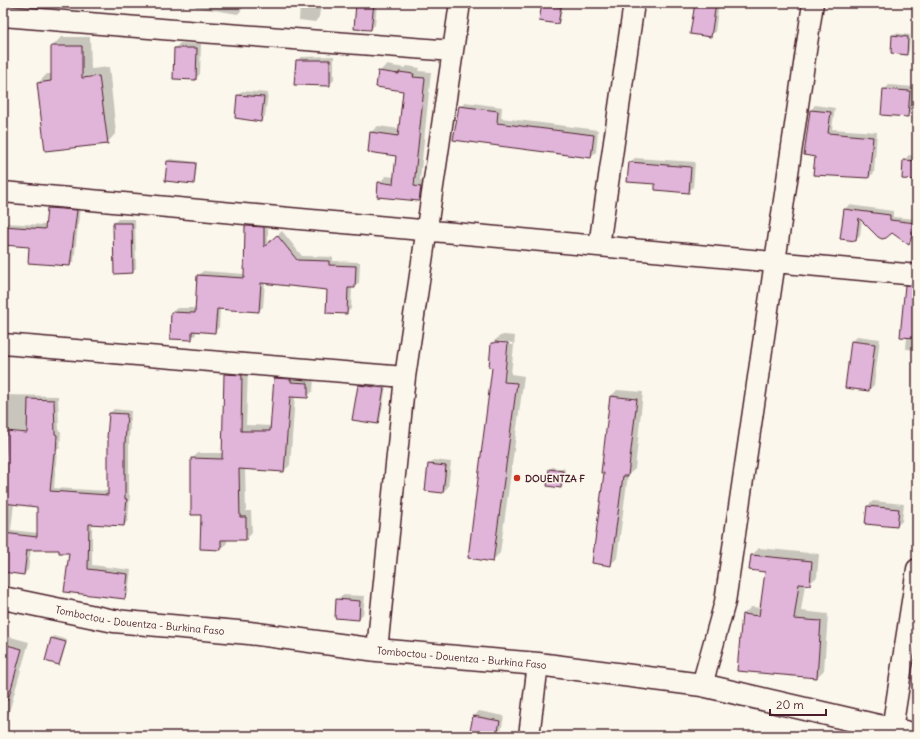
<svg xmlns="http://www.w3.org/2000/svg" width="920" height="739" viewBox="0 0 920 739" font-family="Delius,sans-serif">
<style>
.shadow{fill:#0003;fill-rule:evenodd}
.building{fill:#e1b5da;stroke:#4a1f2b}
.lines{fill:none;stroke-linecap:round;stroke-linejoin:round}
.street-casing{stroke:#4a1f2b;stroke-width:23}
.secondary-casing{stroke:#4a1f2b;stroke-width:25}
.street{stroke:#fbf7ec;stroke-width:20}
.secondary{stroke:#fbf7ec;stroke-width:22}
.poi-dot{fill:#c8321e;stroke:#fbf7ec;stroke-width:1.5}
.labels{text-anchor:middle;dominant-baseline:central;stroke-width:3;stroke-linejoin:round;paint-order:stroke}
.poi-label{font-size:10px;font-weight:bold;fill:#4a1f2b;stroke:#fbf7ec;text-anchor:start}
.street-label{font-size:10px;fill:#4a1f2b;stroke:#fbf7ec}
</style>
<rect width="100%" height="100%" fill="#fbf7ec"/>
<filter id="ink" filterUnits="userSpaceOnUse"><feTurbulence type="fractalNoise" baseFrequency=".025" numOctaves="2"/><feDisplacementMap in="SourceGraphic" scale="8" xChannelSelector="R" yChannelSelector="G"/><feConvolveMatrix kernelMatrix="1 2 1 2 8 2 1 2 1" color-interpolation-filters="sRGB"/></filter>
<g filter="url(#ink)">
<path class="shadow" d="M 196,3 L 245,3 L 244,7 L 238,14 L 195,7 Z
M 300,3 L 321,3 L 319,17 L 315,22 L 299,20 Z
M 357,3 L 377,3 L 375,25 L 371,29 Z
M 544,3 L 563,5 L 560,21 L 558,23 L 543,4 Z
M 696,3 L 719,3 L 715,32 L 710,36 Z
M 895,33 L 910,35 L 909,51 L 907,54 L 893,36 Z
M 61,37 L 90,37 L 91,69 L 109,67 L 116,133 L 107,143 L 38,83 L 47,74 L 52,74 L 52,47 Z
M 180,43 L 201,44 L 200,74 L 195,79 L 175,48 Z
M 334,56 L 334,80 L 329,85 L 297,61 L 301,57 Z
M 386,65 L 405,68 L 407,66 L 420,68 L 419,71 L 431,72 L 420,180 L 427,181 L 426,193 L 419,200 L 379,183 L 386,176 L 395,177 L 397,155 L 371,132 L 378,126 L 400,129 L 404,90 L 379,72 Z
M 889,85 L 914,87 L 912,111 L 907,116 L 884,90 Z
M 242,91 L 268,93 L 265,116 L 261,121 L 238,96 Z
M 465,102 L 502,107 L 501,118 L 598,130 L 596,152 L 591,156 L 455,139 L 460,107 Z
M 815,105 L 835,108 L 832,129 L 877,132 L 874,173 L 869,177 L 816,156 L 805,154 L 811,110 Z
M 909,155 L 917,156 L 917,179 L 904,160 Z
M 635,158 L 695,162 L 693,187 L 689,192 L 630,162 Z
M 170,159 L 197,162 L 195,181 L 193,183 L 168,161 Z
M 52,204 L 80,207 L 74,261 L 70,265 L 30,246 L 3,244 L 3,223 L 46,225 L 48,208 Z
M 849,205 L 893,211 L 893,217 L 917,219 L 917,233 L 907,242 L 892,232 L 862,219 L 860,236 L 856,240 L 845,209 Z
M 118,219 L 135,219 L 136,268 L 132,272 L 114,223 Z
M 250,222 L 268,223 L 268,244 L 282,231 L 302,256 L 333,257 L 333,261 L 360,262 L 359,283 L 354,287 L 352,287 L 351,309 L 346,313 L 328,289 L 265,282 L 263,307 L 258,311 L 220,308 L 219,327 L 215,332 L 196,331 L 196,334 L 192,339 L 172,312 L 177,308 L 196,308 L 198,276 L 203,271 L 245,274 L 246,226 Z
M 917,291 L 917,350 L 906,349 L 907,336 Z
M 504,335 L 515,336 L 511,374 L 524,376 L 500,553 L 492,561 L 492,343 L 500,336 ZM 498,341 L 513,343 L 513,345 L 498,343 Z
M 857,336 L 880,339 L 874,385 L 869,390 L 847,388 L 852,341 Z
M 231,368 L 248,370 L 246,425 L 271,426 L 275,378 L 281,372 L 314,377 L 313,391 L 307,397 L 295,396 L 290,465 L 284,471 L 245,468 L 246,511 L 251,511 L 252,533 L 246,539 L 227,539 L 227,543 L 221,549 L 202,514 L 192,459 L 198,453 L 223,453 L 225,374 Z
M 361,383 L 386,386 L 380,421 L 377,423 L 359,385 Z
M 617,390 L 643,392 L 635,469 L 628,475 L 617,558 L 610,565 L 605,473 L 602,472 L 611,396 Z
M 3,395 L 58,396 L 59,431 L 61,431 L 60,448 L 57,450 L 54,488 L 109,491 L 110,413 L 114,409 L 131,411 L 129,438 L 129,495 L 130,495 L 128,521 L 124,525 L 92,523 L 92,565 L 131,570 L 128,594 L 124,598 L 65,591 L 70,552 L 60,549 L 31,549 L 28,570 L 24,574 L 3,571 L 3,454 L 6,451 L 8,422 L 3,422 ZM 14,503 L 38,506 L 38,533 L 11,530 Z
M 434,460 L 451,462 L 448,487 L 443,492 L 429,465 Z
M 552,467 L 565,469 L 563,484 L 560,487 L 550,470 Z
M 873,501 L 904,504 L 902,521 L 897,526 L 868,506 Z
M 759,548 L 819,554 L 817,577 L 809,584 L 805,584 L 801,611 L 828,614 L 824,670 L 817,677 L 743,615 L 751,607 L 761,608 L 766,571 L 752,555 Z
M 342,595 L 365,596 L 363,614 L 358,619 L 337,600 Z
M 3,635 L 29,642 L 7,719 L 3,723 Z
M 54,636 L 67,640 L 61,662 L 59,664 L 52,639 Z
M 479,711 L 504,716 L 500,736 L 470,736 L 474,716 Z"/>
<path class="building" d="M 356,3 L 374,3 L 371,30 L 354,29 Z
M 695,3 L 716,3 L 711,37 L 690,34 Z
M 542,4 L 561,7 L 558,24 L 539,21 Z
M 892,35 L 908,37 L 907,55 L 891,53 Z
M 51,46 L 82,46 L 82,78 L 99,76 L 108,144 L 45,151 L 37,83 L 51,81 Z
M 174,48 L 197,48 L 196,80 L 173,79 Z
M 296,60 L 330,60 L 330,86 L 294,85 Z
M 378,71 L 399,74 L 399,72 L 414,74 L 413,77 L 425,78 L 414,186 L 421,187 L 419,201 L 377,197 L 378,182 L 393,184 L 396,156 L 368,152 L 370,132 L 398,136 L 403,91 L 376,87 Z
M 883,89 L 910,91 L 908,117 L 881,115 Z
M 237,95 L 264,97 L 261,122 L 235,118 Z
M 459,106 L 498,111 L 497,123 L 594,135 L 591,158 L 453,140 Z
M 810,110 L 831,112 L 828,133 L 873,137 L 869,178 L 813,175 L 815,157 L 804,155 Z
M 903,160 L 917,161 L 917,180 L 902,179 Z
M 167,161 L 196,163 L 194,184 L 165,181 Z
M 629,162 L 691,167 L 689,193 L 655,190 L 655,184 L 627,182 Z
M 47,208 L 77,210 L 70,266 L 28,263 L 29,247 L 3,245 L 3,226 L 45,229 Z
M 844,209 L 890,215 L 890,220 L 916,223 L 909,245 L 892,233 L 886,238 L 882,239 L 878,237 L 859,218 L 856,241 L 840,239 Z
M 113,223 L 132,223 L 133,273 L 114,274 Z
M 245,226 L 264,227 L 264,247 L 277,235 L 297,260 L 329,261 L 329,265 L 356,266 L 355,288 L 348,288 L 347,314 L 326,313 L 327,290 L 261,283 L 259,312 L 217,309 L 215,333 L 192,331 L 192,340 L 170,339 L 171,312 L 195,313 L 197,275 L 244,278 Z
M 905,285 L 917,286 L 917,338 L 900,337 Z
M 851,341 L 875,344 L 869,391 L 845,388 Z
M 495,342 L 508,343 L 504,382 L 517,383 L 493,562 L 468,558 L 492,368 L 489,367 L 491,343 L 495,343 Z
M 224,374 L 242,375 L 241,431 L 270,431 L 274,378 L 291,379 L 291,382 L 308,383 L 308,398 L 290,397 L 284,472 L 239,469 L 240,517 L 246,517 L 246,540 L 221,540 L 221,550 L 200,549 L 201,515 L 191,515 L 191,458 L 222,459 Z
M 358,385 L 384,388 L 378,424 L 352,420 Z
M 610,396 L 637,399 L 628,476 L 623,476 L 611,566 L 592,563 L 604,473 L 601,473 Z
M 28,399 L 54,400 L 55,434 L 57,435 L 56,453 L 54,453 L 50,491 L 108,495 L 108,438 L 107,438 L 109,413 L 127,414 L 125,443 L 125,499 L 127,499 L 124,526 L 89,524 L 88,569 L 128,574 L 125,599 L 64,592 L 69,553 L 59,553 L 59,550 L 27,550 L 24,575 L 3,572 L 3,533 L 37,537 L 37,507 L 3,503 L 3,454 L 5,454 L 6,431 L 27,433 Z
M 428,464 L 446,466 L 443,493 L 425,491 Z
M 549,469 L 563,471 L 561,488 L 547,486 Z
M 867,506 L 899,509 L 897,527 L 865,524 Z
M 751,555 L 812,561 L 810,585 L 799,584 L 794,619 L 821,621 L 817,678 L 737,671 L 742,614 L 759,616 L 765,572 L 749,570 Z
M 336,599 L 360,601 L 359,620 L 335,618 Z
M 51,638 L 66,642 L 59,665 L 45,661 Z
M 3,644 L 22,649 L 8,700 L 3,699 Z
M 473,716 L 500,721 L 497,736 L 469,736 Z"/>
<g class="lines">
<defs>
<path id="street" d="M 3,16 L 174,30 L 453,51
M 3,192 L 917,275
M 599,246 L 634,3
M 3,344 L 405,377
M 377,650 L 405,377 L 460,3
M 702,685 L 725,602 L 813,3
M 529,736 L 538,664
M 891,736 L 917,569"/>
<g id="secondary">
<path id="s1" d="M 3,598 L 114,621 L 249,633 L 377,650 L 538,664 L 702,685 L 917,735"/>
</g>
</defs>
<use href="#street" class="street-casing"/>
<use href="#secondary" class="secondary-casing"/>
<use href="#street" class="street"/>
<use href="#secondary" class="secondary"/>
</g>
</g>
<circle class="poi-dot" cx="517" cy="478" r="4"/>
<g class="labels">
<g class="poi-label">
<text x="525" y="478">DOUENTZA F</text>
</g>
<g class="street-label">
<text stroke="none"><textPath href="#s1" startOffset="139">Tomboctou - Douentza - Burkina Faso</textPath></text>
<text stroke="none"><textPath href="#s1" startOffset="463">Tomboctou - Douentza - Burkina Faso</textPath></text>
</g>
</g>
<rect width="920" height="739" fill="none" stroke="#fbf7ec" stroke-width="16"/>
<rect x="8" y="8" width="904" height="723" fill="none" stroke="#4a1f2b" stroke-width="1.5" filter="url(#ink)"/>
<path d="M770 709v6h56v-6" fill="none" stroke="#4a1f2b" stroke-width="2"/>
<text x="776" y="709" font-size="12" fill="#4a1f2b" stroke="#fbf7ec" stroke-width="3" paint-order="stroke">20 m</text>
</svg>
